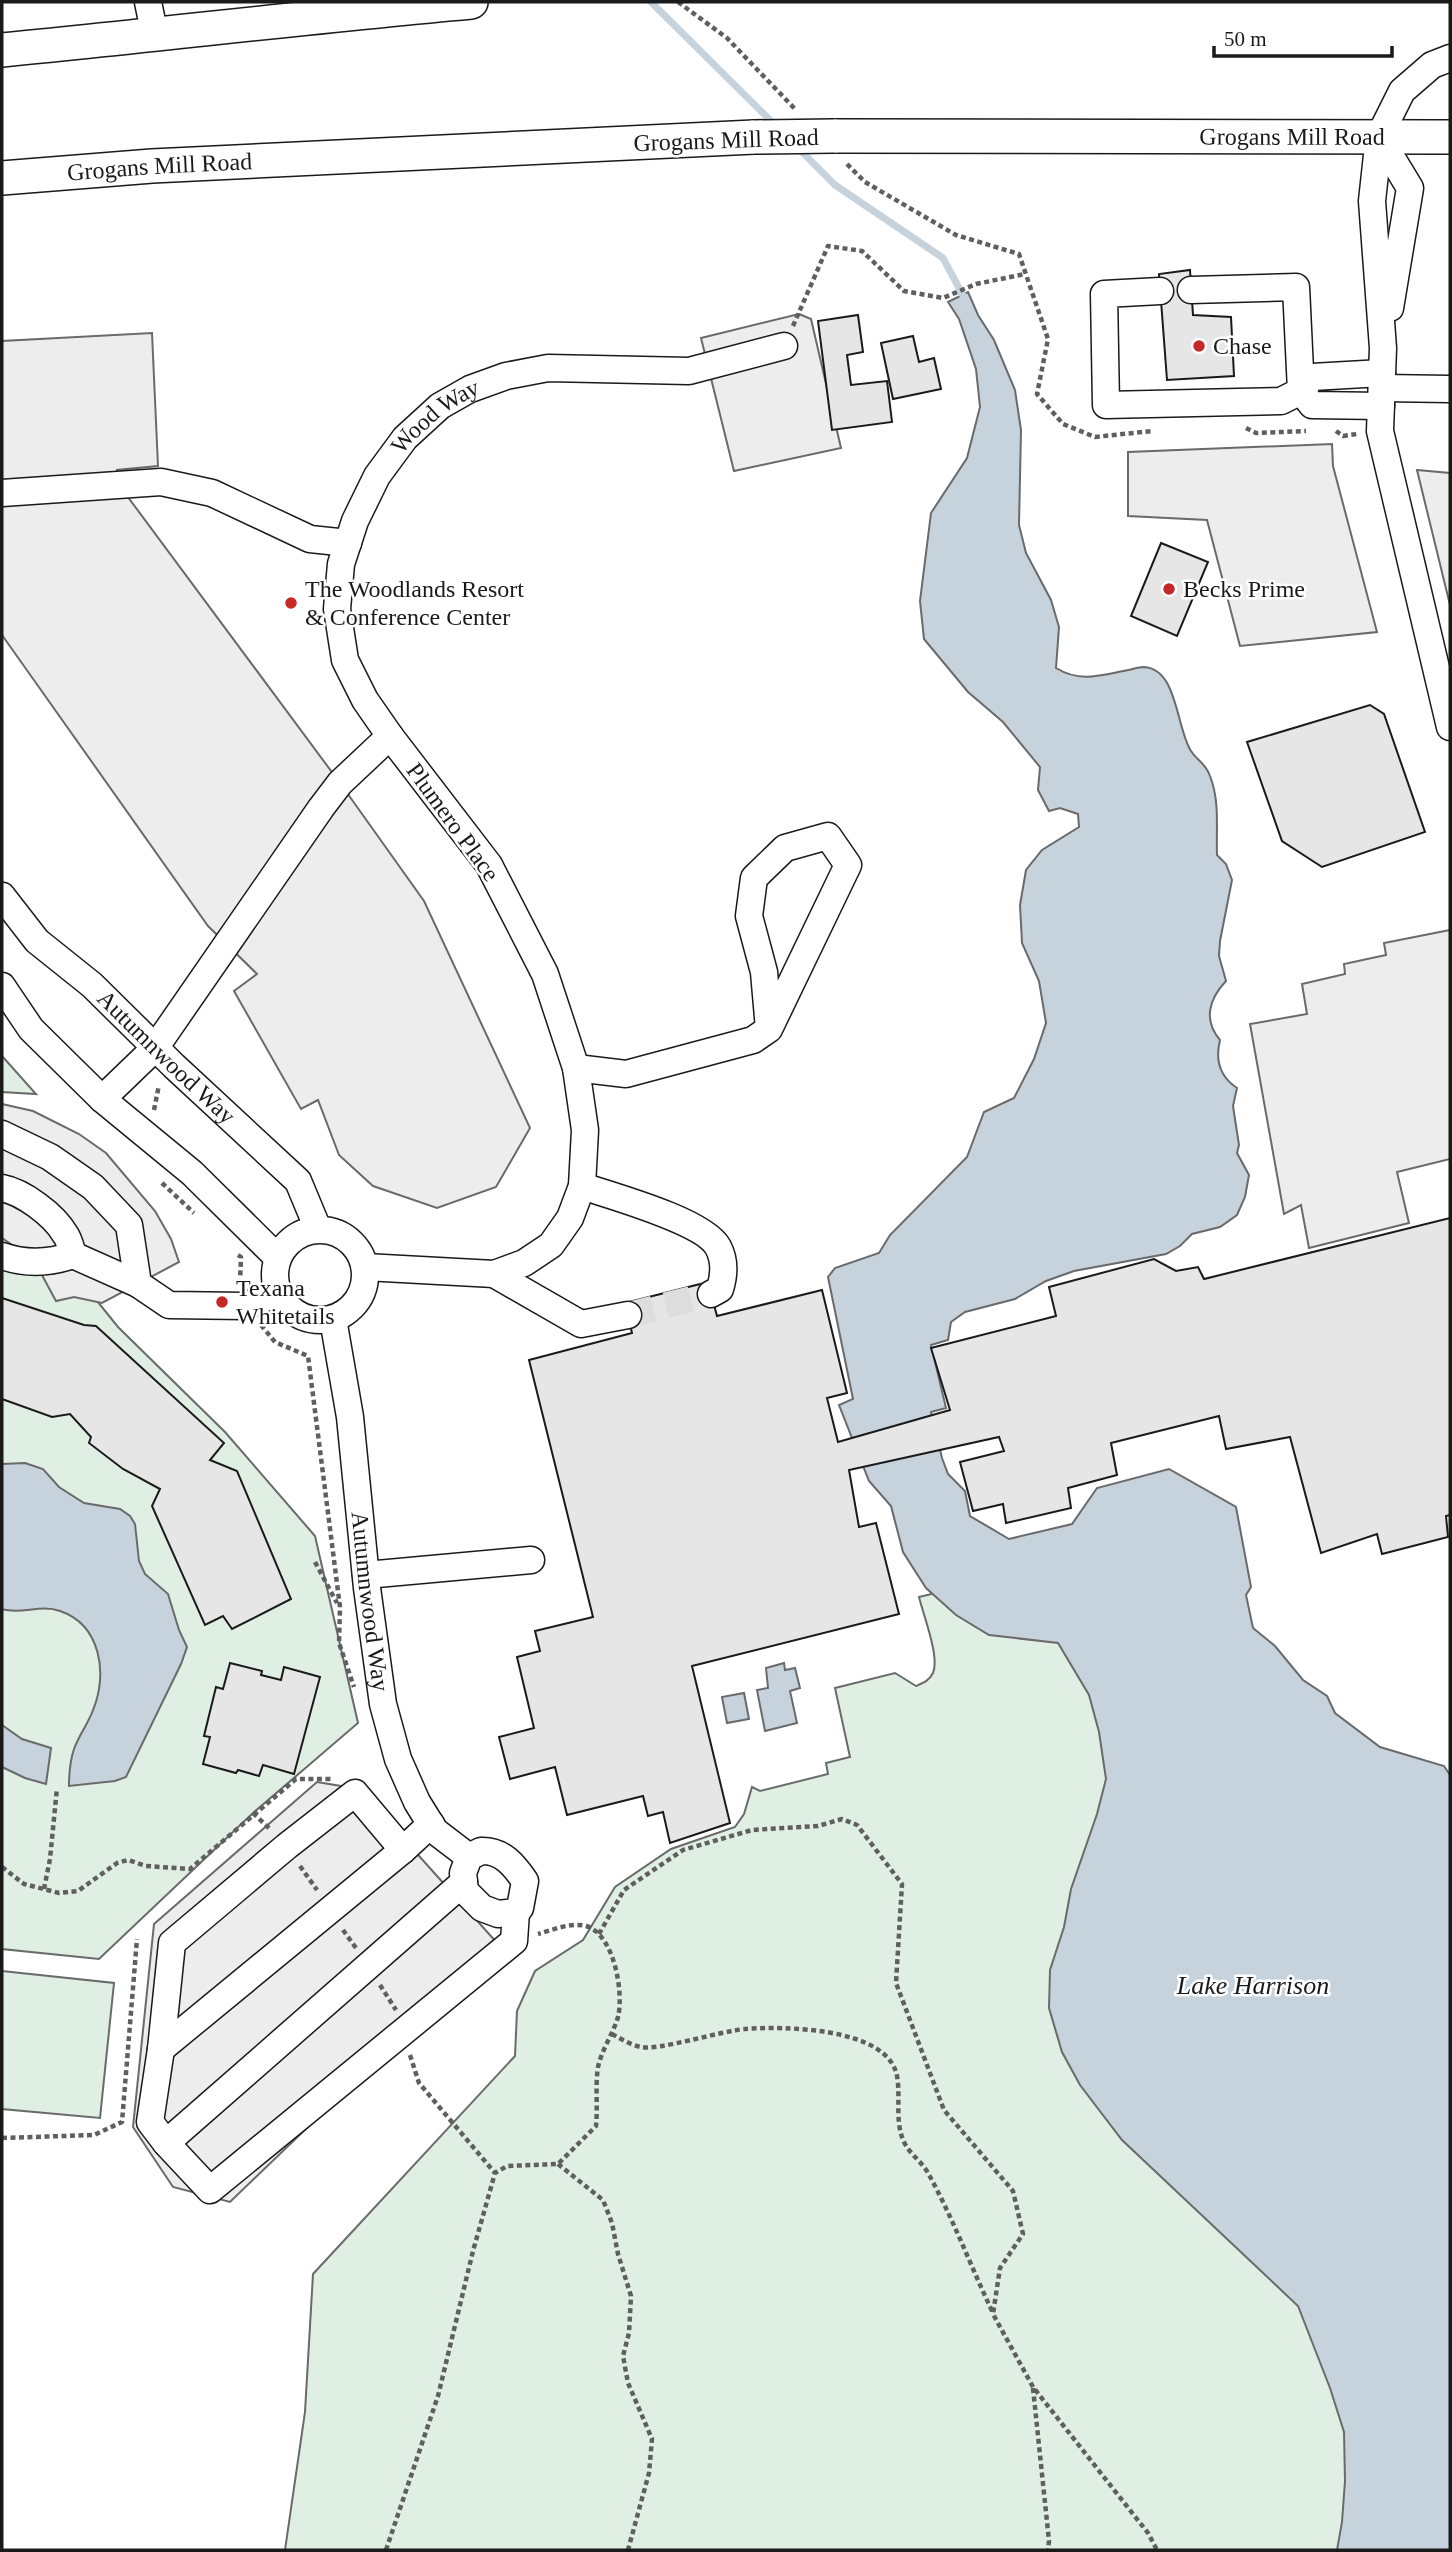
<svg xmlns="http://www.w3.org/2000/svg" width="1452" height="2552" viewBox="0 0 1452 2552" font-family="Georgia,serif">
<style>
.green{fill:#e0efe3;stroke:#6a6a6a;stroke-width:2}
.parking{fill:#ededed;stroke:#6a6a6a;stroke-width:2}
.water{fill:#c6d2dc;stroke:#6a6a6a;stroke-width:2}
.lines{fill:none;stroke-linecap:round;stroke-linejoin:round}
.stream{stroke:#c6d2dc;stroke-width:7}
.building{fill:#e6e6e6;stroke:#1a1a1a;stroke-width:2}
.minor-tunnel{stroke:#ddd;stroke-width:26;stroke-dasharray:26 13;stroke-linecap:butt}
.minor-casing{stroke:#1a1a1a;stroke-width:29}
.major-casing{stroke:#1a1a1a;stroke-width:36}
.path{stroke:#5f5f5f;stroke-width:4.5;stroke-dasharray:5 3.5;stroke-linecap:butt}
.minor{stroke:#fff;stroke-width:26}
.major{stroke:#fff;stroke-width:33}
.major-bridge-casing{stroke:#1a1a1a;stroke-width:36;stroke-linecap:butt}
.major-bridge{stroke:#fff;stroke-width:33}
.poi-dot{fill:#c62828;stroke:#fff;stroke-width:2.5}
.labels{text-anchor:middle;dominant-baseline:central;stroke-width:5;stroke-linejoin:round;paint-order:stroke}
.street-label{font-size:24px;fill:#1a1a1a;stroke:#fff}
.poi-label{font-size:24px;fill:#1a1a1a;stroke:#fff;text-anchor:start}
.water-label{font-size:26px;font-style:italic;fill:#1a1a1a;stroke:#fff}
</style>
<rect width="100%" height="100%" fill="#fff"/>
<path class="green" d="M 2,1056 L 36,1094 L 2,1092 Z
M 2,1216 L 48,1240 L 118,1327 L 225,1432 L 315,1536 L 358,1723 L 253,1813 L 99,1959 L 2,1949 Z
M 1007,1576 L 1043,1581 L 1450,2550 L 285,2550 L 305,2412 L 313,2274 L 515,2056 L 517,2011 L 535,1971 L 583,1940 L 615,1887 L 671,1849 L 735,1827 L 744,1814 L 752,1787 L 760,1791 L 828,1774 L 826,1763 L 850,1757 L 835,1688 L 895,1673 L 916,1686 C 923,1683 929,1681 933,1673 C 940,1657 923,1614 919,1597 Z
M 2,1971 L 114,1983 L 100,2118 L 2,2109 Z"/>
<path class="parking" d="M 799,314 L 811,319 L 841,448 L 734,471 L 701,338 Z
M 152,333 L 158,466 L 117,470 L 119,485 L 340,783 L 424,901 L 530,1128 L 496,1187 L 437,1208 L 373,1186 L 339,1155 L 318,1100 L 301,1109 L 234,991 L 257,974 L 208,926 L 2,635 L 2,341 Z
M 1332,444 L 1333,466 L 1377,632 L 1240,646 L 1207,520 L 1128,516 L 1128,452 Z
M 1417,470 L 1450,473 L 1450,605 Z
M 1450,930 L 1450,1159 L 1397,1172 L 1409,1223 L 1309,1248 L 1301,1205 L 1284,1214 L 1250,1024 L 1307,1014 L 1302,984 L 1345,974 L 1344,964 L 1386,955 L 1384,943 Z
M 2,1104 L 33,1111 L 79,1134 L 106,1153 L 155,1211 L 171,1239 L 179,1262 L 102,1303 L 74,1297 L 56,1301 L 42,1275 L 21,1251 L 2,1238 Z
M 317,1782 L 359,1789 L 498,1944 L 230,2202 L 173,2187 L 133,2127 L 154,1924 Z"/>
<path class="water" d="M 968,292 L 978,315 L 994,340 L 1015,390 L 1021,430 L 1019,525 L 1026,553 L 1051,600 L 1059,627 L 1056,668 C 1080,683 1102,675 1128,670 C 1133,669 1139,667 1144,667 C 1178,669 1176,728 1191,751 C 1197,761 1205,762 1210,776 C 1220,801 1216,829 1217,855 L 1226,864 L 1232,880 L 1220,941 L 1219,956 L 1226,981 C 1209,999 1203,1020 1220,1040 C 1215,1060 1219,1076 1237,1088 L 1233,1106 L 1239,1145 L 1237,1153 L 1249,1175 L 1245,1197 L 1237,1215 L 1220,1227 L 1192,1234 L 1180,1246 L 1166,1254 L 1074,1271 L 1046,1281 L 1015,1299 L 965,1312 L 951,1322 L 948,1340 L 931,1345 L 946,1408 L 931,1412 L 942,1458 L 948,1474 L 965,1491 L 970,1516 L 1009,1539 L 1072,1524 L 1097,1488 L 1169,1469 L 1236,1507 L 1251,1587 L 1246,1595 L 1253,1628 L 1275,1646 L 1303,1680 L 1327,1696 L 1335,1713 L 1380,1747 L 1444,1766 L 1450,1775 L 1450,2550 L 1337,2550 L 1342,2522 L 1345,2481 L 1344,2432 L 1330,2388 L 1298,2306 L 1122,2140 L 1080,2085 L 1062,2052 L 1049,2008 L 1050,1970 L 1064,1927 L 1071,1889 L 1097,1814 L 1106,1779 L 1099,1732 L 1089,1695 L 1058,1643 L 989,1635 L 956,1615 L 926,1588 L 903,1552 L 891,1506 L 869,1481 L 839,1405 L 853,1399 L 828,1277 L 835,1268 L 879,1253 L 890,1235 L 967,1157 L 984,1112 L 1014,1098 L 1034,1059 L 1046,1023 L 1039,981 L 1022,943 L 1020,905 L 1026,870 L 1042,850 L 1079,827 L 1078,814 L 1060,808 L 1049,811 L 1038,790 L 1040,767 L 1003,722 L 968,692 L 924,639 L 920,601 L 931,513 L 967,458 L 980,407 L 976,369 L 959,319 L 948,302 Z
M 25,1463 L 43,1469 L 59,1487 L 84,1503 L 120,1509 L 130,1516 L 135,1524 L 139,1561 L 145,1574 L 168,1594 L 179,1630 L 187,1647 L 181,1664 L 126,1777 L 115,1781 L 69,1786 C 69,1773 70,1761 74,1749 C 79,1735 88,1724 93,1710 C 108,1674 101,1625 60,1611 C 40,1604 21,1615 2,1609 L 2,1464 Z
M 784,1663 L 785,1670 L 795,1668 L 800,1688 L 790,1691 L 797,1723 L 765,1731 L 757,1690 L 768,1688 L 766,1668 Z
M 744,1693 L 749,1719 L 727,1723 L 722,1697 Z
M 2,1725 L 22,1739 L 51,1748 L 46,1784 L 25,1778 L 2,1767 Z"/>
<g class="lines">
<path class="stream" d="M 651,2 L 775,125
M 798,148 L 835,185 L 943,258 L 967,303"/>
</g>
<path class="building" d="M 1190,270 L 1193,315 L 1231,317 L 1234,376 L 1167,380 L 1159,274 Z
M 858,315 L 863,352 L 847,355 L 851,385 L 887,381 L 892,422 L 832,430 L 818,321 Z
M 913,336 L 919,362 L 934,358 L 941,389 L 893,399 L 881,343 Z
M 1161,543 L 1208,562 L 1177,636 L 1131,616 Z
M 1370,705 L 1384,714 L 1425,832 L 1322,867 L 1282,841 L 1247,742 Z
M 1450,1218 L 1450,1515 L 1446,1516 L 1448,1537 L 1382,1554 L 1377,1534 L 1321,1553 L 1290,1437 L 1226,1449 L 1219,1416 L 1111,1443 L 1117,1475 L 1068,1488 L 1071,1508 L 1006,1523 L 1003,1504 L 973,1511 L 960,1462 L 1004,1451 L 999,1437 L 849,1470 L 859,1527 L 876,1523 L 899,1614 L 692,1666 L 730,1823 L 670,1843 L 663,1812 L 648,1816 L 643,1796 L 567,1815 L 555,1767 L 510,1779 L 499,1737 L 534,1728 L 517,1657 L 540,1651 L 535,1631 L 593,1617 L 529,1360 L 632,1333 L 625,1303 L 708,1282 L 717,1316 L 822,1290 L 847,1393 L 827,1398 L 838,1442 L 950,1410 L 931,1348 L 1056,1316 L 1049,1287 L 1154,1259 L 1176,1271 L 1198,1267 L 1204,1279 Z
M 2,1298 L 84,1325 L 96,1326 L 224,1443 L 210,1460 L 237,1471 L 291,1599 L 232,1629 L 223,1616 L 205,1625 L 152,1506 L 160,1489 L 123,1469 L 89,1443 L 91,1437 L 70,1414 L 52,1417 L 2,1399 Z
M 230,1663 L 262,1671 L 261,1675 L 281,1680 L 284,1667 L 320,1677 L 294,1774 L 263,1765 L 259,1776 L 238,1770 L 236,1773 L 203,1764 L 210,1737 L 204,1736 L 216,1687 L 223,1689 Z"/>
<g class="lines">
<path class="minor-tunnel" d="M 628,1315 L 711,1294"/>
<defs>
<g id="minor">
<path d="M 148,2 L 155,36"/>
<path d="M 1450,58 L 1432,65 L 1402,91 L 1379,137 L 1372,201 L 1383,348 L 1380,431 L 1450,727"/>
<path d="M 1379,137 L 1410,188 L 1390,308"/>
<path d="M 1160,291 L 1104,294 L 1106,405 L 1281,401 L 1301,391 L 1296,287 L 1191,290"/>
<path d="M 1382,388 L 1450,389"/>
<path d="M 1381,406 L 1312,405 L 1301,391 L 1312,377 L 1382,373"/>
<path d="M 2,493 L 161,482 L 212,493 L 310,539 L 348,543"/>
<path id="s1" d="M 2,896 L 37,941 L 92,985 L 174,1066 L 298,1181 L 318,1229"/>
<path d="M 2,986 L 31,1029 L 102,1099 L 192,1173 L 277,1257"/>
<path d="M 576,1068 L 626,1074 L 753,1040 L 769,1029 L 848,865 L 828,836 L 785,848 L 754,878 L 749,916 L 764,972 L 769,1029"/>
<path d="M 102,1099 L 155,1048 L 321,808 L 340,783 L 390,736"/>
<path d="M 2,1134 L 50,1157 L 93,1187 L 129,1225 L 138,1284 L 169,1305 L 245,1306 L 278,1293"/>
<path d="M 582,1186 C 612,1196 704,1221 718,1247 C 725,1260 724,1276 720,1289 L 711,1294"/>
<path d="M 2,1188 C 23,1192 54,1215 65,1234 C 69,1239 71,1248 73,1255"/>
<circle cx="320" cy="1275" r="45"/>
<path d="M 2,1256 C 25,1264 50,1263 73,1255 L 138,1284"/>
<path id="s2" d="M 365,1267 L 494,1274 L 524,1263 L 551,1245 L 570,1218 L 582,1186 L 585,1130 L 576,1068 L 545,974 L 489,865 L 390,736 L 365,700 L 345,660 L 337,609 L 341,564 L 355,521 L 377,476 L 405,438 L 440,406 L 470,389 L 506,376 L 548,368 L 689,371 L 784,346"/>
<path d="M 494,1274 L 581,1324 L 628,1315"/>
<path id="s3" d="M 333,1319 L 350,1417 L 367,1588 L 383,1704 L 398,1759 L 417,1802 L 435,1831 L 469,1857"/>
<path d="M 366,1575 L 531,1560"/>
<path d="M 431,1824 L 403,1850 L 355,1793 L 287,1846 L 172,1943 L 161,2049 L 150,2122 L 166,2143 L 210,2190 L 514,1941 L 516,1912"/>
<path d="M 481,1851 C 502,1850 514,1865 525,1881 L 520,1908 L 516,1912 L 498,1914 L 482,1908 L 465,1891 L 463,1873 L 469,1857 Z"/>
<path d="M 161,2049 L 403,1850"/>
<path d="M 166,2143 L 464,1882"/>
</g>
<g id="major">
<path d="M 2,50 C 158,35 314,16 471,2"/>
<path id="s4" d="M 834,136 L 1450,137"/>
<path id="s5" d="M 2,178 L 152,166 L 754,137"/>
</g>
</defs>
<use href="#minor" class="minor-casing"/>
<use href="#major" class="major-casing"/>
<path class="path" d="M 678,2 L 727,38 L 795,109
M 847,164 L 865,182 L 956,235 L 1019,254 L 1048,339 L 1037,394 L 1063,424 L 1095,437 L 1152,431
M 793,326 L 828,246 L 862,251 L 904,291 L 943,298 L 976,284 L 1025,274
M 1246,428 L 1256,433 L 1306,431
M 1336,431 L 1343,436 L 1357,434
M 154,1110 L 159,1085
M 162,1183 L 194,1213
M 238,1255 L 241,1257 L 240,1283
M 261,1325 L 275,1342 L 308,1356 L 340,1607 L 339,1643 L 354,1687
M 315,1562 L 337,1603
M 253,1813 L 270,1829
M 300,1866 L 317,1890
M 2,1867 L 24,1884 L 59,1893 L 78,1891 L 117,1863 L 128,1860 L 146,1866 L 190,1869 L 296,1779 L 332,1779
M 44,1889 L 50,1859 L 57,1788
M 343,1930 L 356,1948
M 599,1934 L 624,1890 L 683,1850 L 752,1830 L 818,1826 L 842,1819 L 857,1825 L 902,1884 L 896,1983 L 944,2110 L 1013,2191 L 1023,2234 L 1000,2268 L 993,2314 L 1033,2387 L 1148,2533 L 1157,2550
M 380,1985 L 396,2010
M 612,2034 C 621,2039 631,2045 641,2047 C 657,2051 721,2031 745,2029 C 783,2026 888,2027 897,2076 C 901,2099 894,2123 905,2144 C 911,2155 922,2162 928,2173 C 953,2218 971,2267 993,2313
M 410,2055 L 419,2083 L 495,2173
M 2,2138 L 94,2135 L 122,2122 L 137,1939
M 558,2164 L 603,2200 L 612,2223 L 618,2254 L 631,2296 L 629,2333 L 623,2356 L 628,2383 L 652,2439 L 649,2473 L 628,2550
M 1033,2388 L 1049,2541 L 1048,2550
M 386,2550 L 438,2396 L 473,2251 L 495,2173 L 507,2166 L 558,2164 L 596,2126 C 598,2107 595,2086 598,2067 C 602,2049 613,2034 618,2017 C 624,1992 614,1934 586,1926 C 571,1922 552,1930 538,1934"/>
<use href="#minor" class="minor"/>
<use href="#major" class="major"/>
<defs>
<path id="major-bridge" d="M 754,137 L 834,136"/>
</defs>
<use href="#major-bridge" class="major-bridge-casing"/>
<use href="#major-bridge" class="major-bridge"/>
</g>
<g class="poi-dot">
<circle cx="1199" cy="346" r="7"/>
<circle cx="1169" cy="589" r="7"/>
<circle cx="291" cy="603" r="7"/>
<circle cx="222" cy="1302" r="7"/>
</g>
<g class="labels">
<g class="street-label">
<text stroke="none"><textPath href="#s4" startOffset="458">Grogans Mill Road</textPath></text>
<text transform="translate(726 140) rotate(-2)">Grogans Mill Road</text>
<text stroke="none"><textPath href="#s5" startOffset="158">Grogans Mill Road</textPath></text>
<text stroke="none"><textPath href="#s2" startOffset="1129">Wood Way</textPath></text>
<text transform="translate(453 822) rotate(54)">Plumero Place</text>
<text stroke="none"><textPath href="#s1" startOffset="231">Autumnwood Way</textPath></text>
<text stroke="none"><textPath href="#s3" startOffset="285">Autumnwood Way</textPath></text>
</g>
<g class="poi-label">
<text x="1213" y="346">Chase</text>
<text x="305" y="589">The Woodlands Resort<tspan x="305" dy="28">&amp; Conference Center</tspan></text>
<text x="1183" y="589">Becks Prime</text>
<text x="236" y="1288">Texana<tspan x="236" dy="28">Whitetails</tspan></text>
</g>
<g class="water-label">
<text x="1253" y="1985">Lake Harrison</text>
</g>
</g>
<rect width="1452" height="2552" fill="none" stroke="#1a1a1a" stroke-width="7"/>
<path d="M1214 46v10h178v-10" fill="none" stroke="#1a1a1a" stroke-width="3.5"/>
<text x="1224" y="46" font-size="21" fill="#1a1a1a" stroke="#ffffff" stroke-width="5" paint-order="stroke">50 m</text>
</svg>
